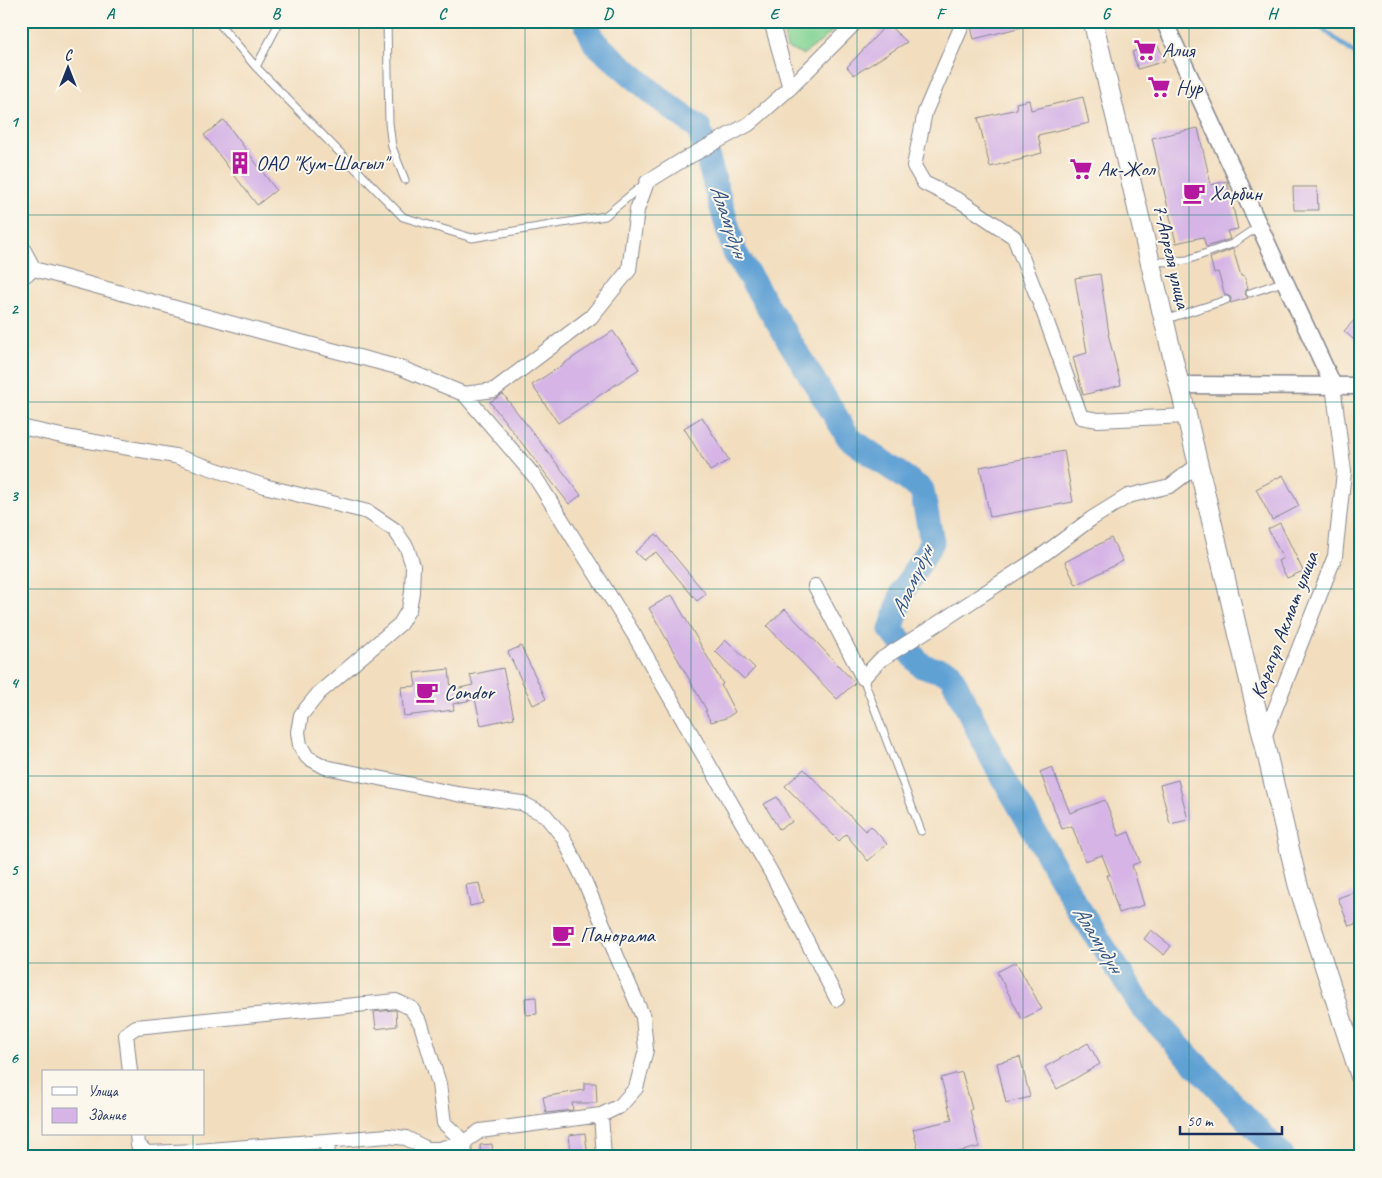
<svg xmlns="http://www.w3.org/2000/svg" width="1382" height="1178" viewBox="0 0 1382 1178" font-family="Caveat,sans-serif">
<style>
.green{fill:#83d394;stroke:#4f8179}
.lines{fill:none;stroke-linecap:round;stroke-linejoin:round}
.stream{stroke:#61a1d4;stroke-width:4.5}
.river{stroke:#61a1d4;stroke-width:25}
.building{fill:#d6b5e6}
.service-casing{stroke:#86868e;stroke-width:9}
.minor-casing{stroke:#86868e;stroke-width:16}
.tertiary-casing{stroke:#86868e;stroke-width:19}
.secondary-casing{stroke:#86868e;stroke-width:21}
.service{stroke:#fff;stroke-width:7}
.minor{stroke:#fff;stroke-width:14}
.tertiary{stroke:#fff;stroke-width:16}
.secondary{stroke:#fff;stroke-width:19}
.grid{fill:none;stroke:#0f766e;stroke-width:1;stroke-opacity:0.55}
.labels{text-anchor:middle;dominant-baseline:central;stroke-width:4;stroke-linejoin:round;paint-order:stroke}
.poi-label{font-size:21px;fill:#1b2f5e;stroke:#fbf7ec;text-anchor:start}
.street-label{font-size:21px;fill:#1b2f5e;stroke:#fbf7ec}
.water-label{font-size:22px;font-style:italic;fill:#345787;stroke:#fbf7ec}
.neatline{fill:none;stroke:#0f766e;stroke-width:2}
.grid-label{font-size:16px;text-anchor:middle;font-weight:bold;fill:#0f766e}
</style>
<rect width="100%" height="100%" fill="#fbf7ec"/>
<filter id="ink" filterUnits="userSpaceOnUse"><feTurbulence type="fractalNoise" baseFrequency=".02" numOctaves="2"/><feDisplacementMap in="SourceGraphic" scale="10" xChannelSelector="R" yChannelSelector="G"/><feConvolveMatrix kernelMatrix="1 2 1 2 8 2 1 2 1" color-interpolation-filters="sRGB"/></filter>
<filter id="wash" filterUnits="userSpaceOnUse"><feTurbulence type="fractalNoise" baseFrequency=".0096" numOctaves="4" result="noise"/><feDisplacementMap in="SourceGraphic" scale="20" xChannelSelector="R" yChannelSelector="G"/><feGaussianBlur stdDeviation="1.12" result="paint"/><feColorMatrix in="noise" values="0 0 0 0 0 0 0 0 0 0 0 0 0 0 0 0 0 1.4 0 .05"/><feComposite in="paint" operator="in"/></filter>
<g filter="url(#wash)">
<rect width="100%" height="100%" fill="#f2debf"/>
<path class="green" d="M 781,21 L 840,21 C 830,36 817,45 802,55 L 787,48 Z"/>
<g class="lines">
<path class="stream" d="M 1313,21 L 1361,59"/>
<path class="river" d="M 585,21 L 595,43 L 660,99 L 699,128 L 735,253 L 849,438 L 922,490 L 932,542 L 903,591 L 891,630 L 922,666 L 950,673 L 992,758 L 1077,906 L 1142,1007 L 1283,1157"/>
</g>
<g id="blocks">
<path class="building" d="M 972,21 L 1030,21 L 1030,25 L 974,39 L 971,27 Z
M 887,24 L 907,42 L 854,75 L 847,67 Z
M 1157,43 L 1165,61 L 1138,69 L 1132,52 Z
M 1083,97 L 1089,123 L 1038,135 L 1042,153 L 1022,158 L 1023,159 L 990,167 L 978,118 L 1017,109 L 1016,103 L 1029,100 L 1031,110 Z
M 224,120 L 276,190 L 257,205 L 204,135 Z
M 1198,128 L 1211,185 L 1227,181 L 1238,229 L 1227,231 L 1230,239 L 1206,247 L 1203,237 L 1176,243 L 1152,138 Z
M 1293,187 L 1317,187 L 1318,210 L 1294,210 Z
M 1233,249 L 1241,276 L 1244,275 L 1248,288 L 1246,290 L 1245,294 L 1248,298 L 1230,303 L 1231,298 L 1229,296 L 1225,295 L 1218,272 L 1214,273 L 1210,258 Z
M 1100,274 L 1109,334 L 1108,334 L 1121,385 L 1083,395 L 1073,357 L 1087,353 L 1075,278 Z
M 1361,313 L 1361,346 L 1344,331 Z
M 613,331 L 639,369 L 558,423 L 532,385 Z
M 503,394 L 581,495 L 569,504 L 490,402 Z
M 702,417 L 729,460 L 710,471 L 684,428 Z
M 1064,451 L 1073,502 L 990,517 L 980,467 Z
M 1283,475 L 1299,506 L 1272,520 L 1256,489 Z
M 1280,523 L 1303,571 L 1287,578 L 1278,561 L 1283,558 L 1268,529 Z
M 656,534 L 706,594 L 697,601 L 656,552 L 643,560 L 635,552 Z
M 1111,538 L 1123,561 L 1076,585 L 1065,562 Z
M 672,595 L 723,684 L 721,685 L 735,712 L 726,718 L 711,722 L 705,711 L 707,711 L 649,608 Z
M 785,609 L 855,683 L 837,699 L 767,626 Z
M 726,640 L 755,668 L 744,679 L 715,651 Z
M 521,646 L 546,699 L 533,705 L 508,652 Z
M 503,668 L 514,718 L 481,725 L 475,699 L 453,704 L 454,710 L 404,716 L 401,687 L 416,686 L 414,673 L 449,669 L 451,690 L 473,685 L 470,675 Z
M 1052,767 L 1070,813 L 1105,800 L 1119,836 L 1129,832 L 1140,862 L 1132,865 L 1144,905 L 1119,913 L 1107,875 L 1110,875 L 1102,855 L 1085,861 L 1072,826 L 1062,829 L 1040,772 Z
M 804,769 L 865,831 L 871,826 L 887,844 L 868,861 L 846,834 L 839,841 L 785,786 Z
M 1178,780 L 1188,820 L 1170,824 L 1160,785 Z
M 777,797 L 792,822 L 779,829 L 764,804 Z
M 479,883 L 483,903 L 470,906 L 466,885 Z
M 1354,892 L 1356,897 L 1361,896 L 1361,922 L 1349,926 L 1338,898 Z
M 1151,930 L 1171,946 L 1164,955 L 1144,939 Z
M 1016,962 L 1042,1009 L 1022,1019 L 997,972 Z
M 536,997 L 537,1014 L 526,1015 L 525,998 Z
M 394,1010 L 396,1010 L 397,1026 L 376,1029 L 374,1012 Z
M 1088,1043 L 1100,1064 L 1057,1089 L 1045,1067 Z
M 1020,1057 L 1030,1097 L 1006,1103 L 997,1063 Z
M 962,1072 L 972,1109 L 970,1110 L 979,1147 L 937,1157 L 920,1157 L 913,1129 L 952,1120 L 941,1078 Z
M 584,1083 L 596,1083 L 597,1103 L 572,1103 L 573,1110 L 546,1113 L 543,1097 L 584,1090 Z
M 585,1133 L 588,1157 L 573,1157 L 573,1152 L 571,1153 L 569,1135 Z
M 492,1144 L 493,1157 L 481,1157 L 480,1145 Z"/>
</g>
</g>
<g filter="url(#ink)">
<use href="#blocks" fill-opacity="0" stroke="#86868e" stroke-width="1"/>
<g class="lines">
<defs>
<path id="service" d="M 217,21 L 256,67 L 403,217 L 472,238 L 605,216 L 644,184
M 387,21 L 389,123 L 392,147 L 405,180
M 256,67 L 280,21
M 1151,261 L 1168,262 L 1187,260 L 1232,244 L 1259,226
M 1250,293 L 1285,281
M 1164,320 L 1226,300
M 863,678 L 921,831"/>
<path id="minor" d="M 771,21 L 790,88
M 963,21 L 963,23 L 925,112 L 914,166 L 924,183 L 962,202 L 1014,237 L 1043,311 L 1081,417 L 1098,420 L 1187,416
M 21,245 L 34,269 L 263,332 L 401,368 L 464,394 L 494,390 L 591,317 L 629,270 L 637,210 L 647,182 L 681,161 L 749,124 L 790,88 L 857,21
M 21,278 L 34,269
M 464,394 L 535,477 L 633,633 L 772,874 L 837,999
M 21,427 L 66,437 L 175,456 L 264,486 L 368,512 L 395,530 L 407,548 L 413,566 L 412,592 L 409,609 L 400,624 L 319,693 L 301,715 L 298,732 L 300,745 L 307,757 L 325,767 L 457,794 L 522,803 L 545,815 L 563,837 L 584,880 L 643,1017 L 646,1050 L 636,1088 L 620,1106 L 601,1115 L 480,1131 L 464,1142 L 439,1149 L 427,1149 L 406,1138 L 388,1136 L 197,1151 L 147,1153 L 138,1145 L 137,1134
M 815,586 L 863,678 L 880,660 L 931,628 L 1044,554 L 1091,519 L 1128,496 L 1170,486 L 1198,465
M 1263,740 L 1335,556 L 1344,472 L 1333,385
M 130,1072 L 126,1034 L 136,1027 L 396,1001 L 411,1008 L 421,1024 L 439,1084 L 444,1123 L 464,1142
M 601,1115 L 604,1157
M 327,1141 L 328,1157
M 464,1142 L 465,1157"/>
<path id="tertiary" d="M 1164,21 L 1333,385
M 1179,385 L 1361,386"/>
<path id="secondary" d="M 1093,21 L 1298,885 L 1361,1078"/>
</defs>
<use href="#service" class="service-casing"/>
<use href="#minor" class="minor-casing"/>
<use href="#tertiary" class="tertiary-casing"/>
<use href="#secondary" class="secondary-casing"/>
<use href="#service" class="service"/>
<use href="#minor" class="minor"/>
<use href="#tertiary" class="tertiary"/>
<use href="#secondary" class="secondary"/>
</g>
</g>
<path class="grid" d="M 193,21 L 193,1072M 359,21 L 359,1157M 525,21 L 525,1157M 691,21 L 691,1157M 857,21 L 857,1157M 1023,21 L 1023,1157M 1189,21 L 1189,1157M 21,215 L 1361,215M 21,402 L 1361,402M 21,589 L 1361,589M 21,776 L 1361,776M 21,963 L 1361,963M 193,1134 L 193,1157"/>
<defs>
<symbol id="supermarket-bare" viewBox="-9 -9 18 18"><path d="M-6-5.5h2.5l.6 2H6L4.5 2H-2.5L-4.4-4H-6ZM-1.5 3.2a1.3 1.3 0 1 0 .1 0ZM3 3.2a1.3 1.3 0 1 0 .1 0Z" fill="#b5179e" stroke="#fbf7ec" stroke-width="2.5" paint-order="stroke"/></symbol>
<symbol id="building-bare" viewBox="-9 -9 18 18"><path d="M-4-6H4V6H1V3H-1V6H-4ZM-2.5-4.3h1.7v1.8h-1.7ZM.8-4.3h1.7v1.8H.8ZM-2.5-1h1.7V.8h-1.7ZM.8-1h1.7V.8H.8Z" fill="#b5179e" stroke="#fbf7ec" stroke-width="2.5" paint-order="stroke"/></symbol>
<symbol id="cafe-bare" viewBox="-9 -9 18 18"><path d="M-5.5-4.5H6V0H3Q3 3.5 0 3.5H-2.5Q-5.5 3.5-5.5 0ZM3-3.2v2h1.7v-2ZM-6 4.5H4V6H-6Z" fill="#b5179e" stroke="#fbf7ec" stroke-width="2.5" paint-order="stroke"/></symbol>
</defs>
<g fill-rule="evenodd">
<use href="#supermarket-bare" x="1129" y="34" width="32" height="32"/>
<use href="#supermarket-bare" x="1143" y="71" width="32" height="32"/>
<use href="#building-bare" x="224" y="147" width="32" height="32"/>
<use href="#supermarket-bare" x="1065" y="153" width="32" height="32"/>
<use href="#cafe-bare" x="1178" y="177" width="32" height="32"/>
<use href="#cafe-bare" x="411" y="676" width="32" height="32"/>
<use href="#cafe-bare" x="547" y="919" width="32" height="32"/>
</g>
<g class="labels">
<g class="poi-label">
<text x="1162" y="50">Алия</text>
<text x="1176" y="87">Нур</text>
<text x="256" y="163">ОАО "Кум-Шагыл"</text>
<text x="1098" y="169">Ак-Жол</text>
<text x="1210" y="193">Харбин</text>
<text x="444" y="692">Condor</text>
<text x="580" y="935">Панорама</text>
</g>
<g class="street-label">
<text transform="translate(1172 256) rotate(77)">7-Апреля улица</text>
<text transform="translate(1284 625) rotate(-69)">Карагул Акмат улица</text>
</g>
<g class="water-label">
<text transform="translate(729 221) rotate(71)">Аламүдүн</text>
<text transform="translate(912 581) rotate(-66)">Аламүдүн</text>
<text transform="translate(1098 939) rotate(58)">Аламүдүн</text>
</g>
</g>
<rect width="1382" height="1178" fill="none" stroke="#fbf7ec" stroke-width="55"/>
<rect x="42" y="1070" width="162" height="65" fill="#fbf7ec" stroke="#a1a7b3"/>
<rect x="52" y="1087" width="25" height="8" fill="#ffffff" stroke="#a1a7b3"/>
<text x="88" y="1096" font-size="15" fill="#1b2f5e">Улица</text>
<rect x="52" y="1108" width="25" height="15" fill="#d6b5e6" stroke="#a1a7b3"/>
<text x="88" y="1120" font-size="15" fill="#1b2f5e">Здание</text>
<g transform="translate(68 68)" stroke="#fbf7ec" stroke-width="4" paint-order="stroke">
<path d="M0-4L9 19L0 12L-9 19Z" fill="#1b2f5e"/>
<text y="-8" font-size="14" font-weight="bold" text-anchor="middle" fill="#1b2f5e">С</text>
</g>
<path d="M1180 1126v8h102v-8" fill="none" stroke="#1b2f5e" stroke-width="2.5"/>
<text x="1187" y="1126" font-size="15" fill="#1b2f5e" stroke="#fbf7ec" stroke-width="4" paint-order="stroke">50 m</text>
<rect x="28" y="28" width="1326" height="1122" class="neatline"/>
<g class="grid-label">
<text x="110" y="19">A</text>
<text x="276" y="19">B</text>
<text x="442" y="19">C</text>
<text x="608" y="19">D</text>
<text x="774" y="19">E</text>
<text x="940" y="19">F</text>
<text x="1106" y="19">G</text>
<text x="1272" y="19">H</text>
<text x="14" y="127">1</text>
<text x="14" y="314">2</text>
<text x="14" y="501">3</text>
<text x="14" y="688">4</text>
<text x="14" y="875">5</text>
<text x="14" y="1063">6</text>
</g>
</svg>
